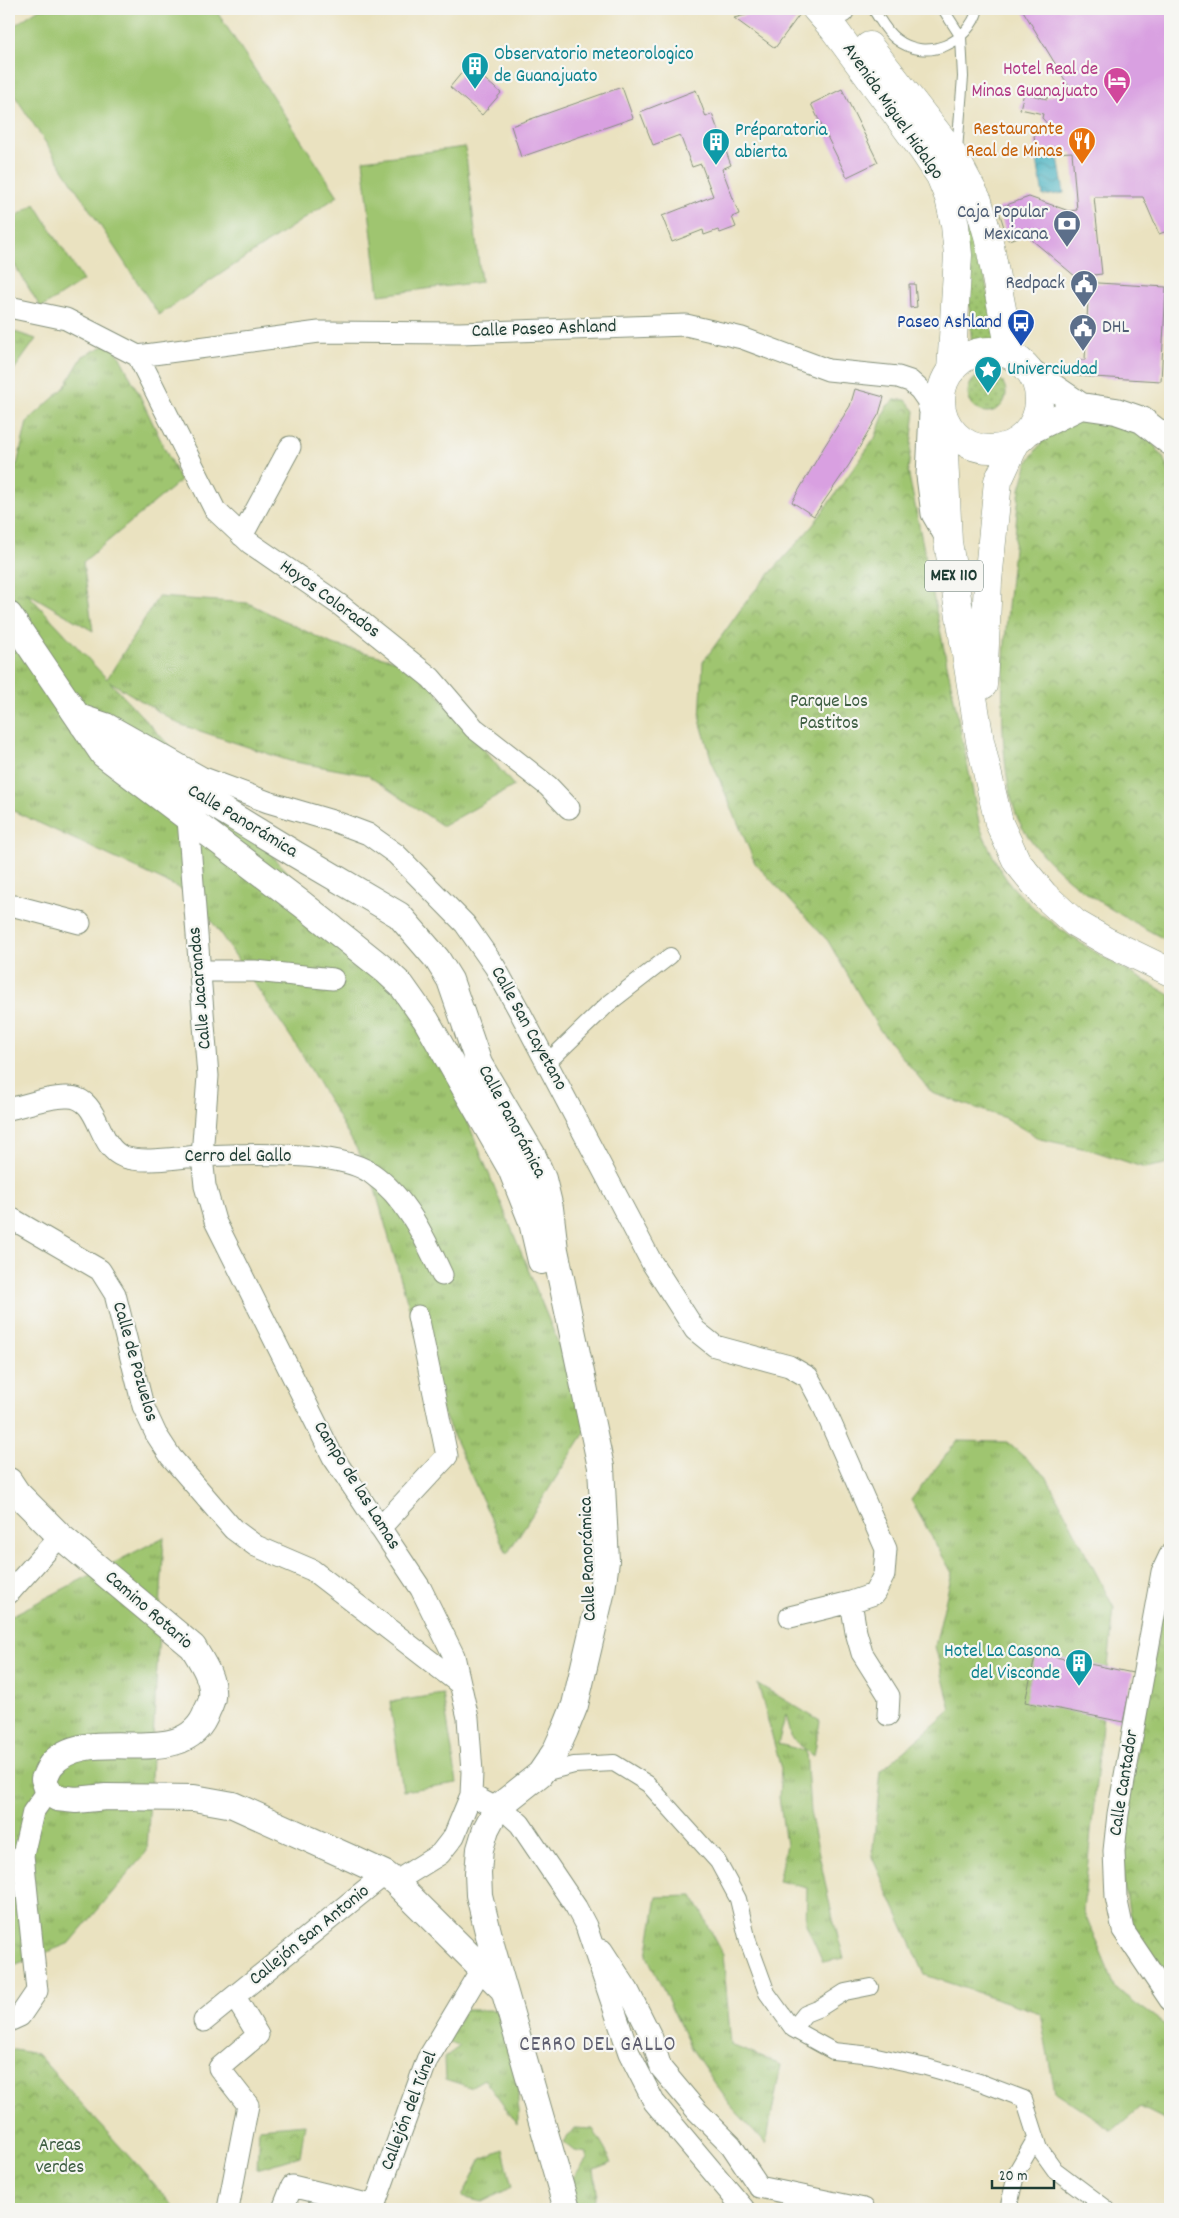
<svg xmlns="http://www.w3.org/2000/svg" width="1179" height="2218" viewBox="0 0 1179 2218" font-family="Dekko,sans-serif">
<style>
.grass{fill:url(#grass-tufts);stroke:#5f8152}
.park{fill:url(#park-crowns);stroke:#5f8152}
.garden{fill:url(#garden-dots);stroke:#5f8152}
.pitch{fill:#9fc56f;stroke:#5f8152}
.water{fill:url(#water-waves);stroke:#31767a}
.building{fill:#d9a0e1}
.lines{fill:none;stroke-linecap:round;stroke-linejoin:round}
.service-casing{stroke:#84907a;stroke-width:12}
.pedestrian-casing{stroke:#84907a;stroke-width:18}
.minor-casing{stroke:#84907a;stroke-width:23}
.tertiary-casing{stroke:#84907a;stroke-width:28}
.primary-casing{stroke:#84907a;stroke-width:29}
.service{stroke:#fff;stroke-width:10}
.pedestrian{stroke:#fff;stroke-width:16}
.minor{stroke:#fff;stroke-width:21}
.tertiary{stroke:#fff;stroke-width:26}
.primary{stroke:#fff;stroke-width:28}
.labels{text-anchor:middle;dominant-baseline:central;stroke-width:4.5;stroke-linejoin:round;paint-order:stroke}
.shield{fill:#f6f6f2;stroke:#60746d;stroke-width:1}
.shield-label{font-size:18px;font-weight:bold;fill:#1f3d34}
.culture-label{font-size:19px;fill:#0d838f;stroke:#f6f6f2;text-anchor:start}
.hotel-label{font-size:19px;fill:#b23c85;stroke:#f6f6f2;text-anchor:end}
.street-label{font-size:19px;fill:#1f3d34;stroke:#f6f6f2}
.food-label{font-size:19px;fill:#c56008;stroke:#f6f6f2;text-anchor:end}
.service-label{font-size:19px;fill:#4e5e75;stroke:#f6f6f2;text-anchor:end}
.transit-label{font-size:19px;fill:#164399;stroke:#f6f6f2;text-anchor:end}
.park-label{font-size:19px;fill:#3f5f43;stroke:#f6f6f2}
.quarter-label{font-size:21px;letter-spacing:1px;fill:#606071;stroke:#f6f6f2}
</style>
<defs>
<pattern id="grass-tufts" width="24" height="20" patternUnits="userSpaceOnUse" patternTransform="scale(1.25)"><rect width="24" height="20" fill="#9fc56f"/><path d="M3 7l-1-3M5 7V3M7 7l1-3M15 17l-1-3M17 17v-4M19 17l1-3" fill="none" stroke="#81a15c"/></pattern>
<pattern id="park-crowns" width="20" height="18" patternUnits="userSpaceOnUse" patternTransform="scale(1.25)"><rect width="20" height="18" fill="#9fc56f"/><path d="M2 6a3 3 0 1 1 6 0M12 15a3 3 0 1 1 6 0" fill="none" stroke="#81a15c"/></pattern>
<pattern id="garden-dots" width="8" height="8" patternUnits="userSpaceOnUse" patternTransform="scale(1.25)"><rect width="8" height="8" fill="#9fc56f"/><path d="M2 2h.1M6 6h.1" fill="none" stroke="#81a15c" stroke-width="1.8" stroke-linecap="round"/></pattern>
<pattern id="water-waves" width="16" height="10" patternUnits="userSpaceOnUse" patternTransform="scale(1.25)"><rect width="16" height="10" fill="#43b0c0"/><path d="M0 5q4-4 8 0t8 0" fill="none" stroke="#37909d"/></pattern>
</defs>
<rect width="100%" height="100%" fill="#f6f6f2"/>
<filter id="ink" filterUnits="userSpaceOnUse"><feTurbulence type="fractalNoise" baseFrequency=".02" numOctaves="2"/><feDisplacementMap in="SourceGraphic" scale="10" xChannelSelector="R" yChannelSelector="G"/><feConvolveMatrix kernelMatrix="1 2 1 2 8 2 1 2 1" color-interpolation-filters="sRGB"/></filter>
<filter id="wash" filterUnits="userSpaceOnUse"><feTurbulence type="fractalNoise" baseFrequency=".0096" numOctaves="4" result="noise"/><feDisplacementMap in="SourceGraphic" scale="20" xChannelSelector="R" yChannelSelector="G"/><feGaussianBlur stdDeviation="1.12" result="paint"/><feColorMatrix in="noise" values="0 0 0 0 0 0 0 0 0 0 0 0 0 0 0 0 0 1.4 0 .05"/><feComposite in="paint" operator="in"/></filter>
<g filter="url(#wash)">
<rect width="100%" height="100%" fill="#eae2c0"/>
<path class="grass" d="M 9,330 L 36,339 L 9,377 Z
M 112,342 L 139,394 L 180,481 L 83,562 L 93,631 L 26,592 L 107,679 L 158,597 L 248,603 L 332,644 L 414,665 L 514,786 L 443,826 L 367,775 L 290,761 L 179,724 L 109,681 L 426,1020 L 591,1423 L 507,1554 L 433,1391 L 370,1172 L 299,1049 L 194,895 L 9,809 L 9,462 L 17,465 L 27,422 L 64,388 L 83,356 Z
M 957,1441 L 1007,1442 L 1046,1476 L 1114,1608 L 1083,1910 L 1116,1989 L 1170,2028 L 1170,2122 L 1140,2107 L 1113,2130 L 1055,2092 L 1040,2013 L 925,1975 L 872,1857 L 881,1771 L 951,1710 L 935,1646 L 952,1573 L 911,1500 Z
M 164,1537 L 147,1851 L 70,1943 L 9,1967 L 9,1617 Z
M 758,1684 L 820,1721 L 814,1756 L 792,1739 L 786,1714 L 778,1744 L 806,1751 L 810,1812 L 833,1919 L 844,1958 L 823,1962 L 806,1924 L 807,1888 L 778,1881 L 786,1845 L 779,1797 L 781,1769 Z
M 693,1896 L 723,1954 L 731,2045 L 781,2065 L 766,2144 L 730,2105 L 691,2048 L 647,1956 L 657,1897 Z
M 464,2010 L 497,2010 L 518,2072 L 518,2125 L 484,2079 L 470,2087 L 445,2079 L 444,2058 L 460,2046 L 447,2041 Z
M 574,2128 L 593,2129 L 612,2162 L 594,2169 L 597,2191 L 594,2209 L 576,2209 L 569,2183 L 587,2159 L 587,2153 L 575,2151 L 564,2142 Z
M 503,2150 L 512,2187 L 482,2202 L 462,2197 L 481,2159 Z"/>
<path class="park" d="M 895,400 L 906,400 L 915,411 L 908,471 L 980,827 C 990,850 1000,875 1018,893 C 1061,937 1118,965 1170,995 L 1170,1163 L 1145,1168 L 1091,1150 L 1040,1139 L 1005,1118 L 932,1093 L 879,1029 L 828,941 L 755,863 L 712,762 L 700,720 L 703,662 L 751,595 L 813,525 L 875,438 L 887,406 Z
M 1086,415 L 1130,422 L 1154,445 L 1163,457 L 1170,475 L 1170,942 C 1116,913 1056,882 1022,827 C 1012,809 1009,789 1006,769 C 998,702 1005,635 1012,568 C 1015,542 1016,515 1020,489 L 1028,462 L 1047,434 Z
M 1170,1570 L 1170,1987 L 1132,1930 L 1123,1875 L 1125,1817 Z
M 9,2049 L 37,2054 L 176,2209 L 9,2209 Z
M 305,2124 L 300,2156 L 257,2169 L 259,2128 Z"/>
<path class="garden" d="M 970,228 L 984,271 L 996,344 L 972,347 L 964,230 Z
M968 393a19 19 0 1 1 38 0a19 19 0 1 1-38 0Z"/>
<path class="pitch" d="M 39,9 L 215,9 L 338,196 L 159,315 L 9,87 L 9,29 Z
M 465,147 L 481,282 L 379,295 L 363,160 Z
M 35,204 L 83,281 L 41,308 L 9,256 L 9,221 Z
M 443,1694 L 457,1783 L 403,1791 L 390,1702 Z"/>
<path class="water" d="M 1058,157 L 1064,193 L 1043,196 L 1037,160 Z"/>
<g id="blocks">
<path class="building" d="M 768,9 L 803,10 L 775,48 L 734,18 Z
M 1022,9 L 1170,9 L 1170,230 L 1159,234 L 1143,197 L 1094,197 L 1102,274 L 1076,277 L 1026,235 L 1008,240 L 998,208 L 1029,197 L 1069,211 L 1077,210 L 1072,152 L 1054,153 L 1035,146 L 1034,134 L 1055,132 L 1042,118 L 1043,114 L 1020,109 L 1024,93 L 1047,99 L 1047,97 L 1071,90 Z
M 468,65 L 501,93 L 482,115 L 450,87 Z
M 622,87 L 633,118 L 521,157 L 511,126 Z
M 842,89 L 878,162 L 847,177 L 811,104 Z
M 696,90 L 706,117 L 712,114 L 731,165 L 722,169 L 739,214 L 732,217 L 736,227 L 720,233 L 718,230 L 704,235 L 703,230 L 672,242 L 662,216 L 713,196 L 701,164 L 692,167 L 680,135 L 653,145 L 640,112 Z
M 1081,282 L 1166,287 L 1161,381 L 1076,376 L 1077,360 L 1085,360 L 1088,299 L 1080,299 Z
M 909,284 L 915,284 L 917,307 L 910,308 Z
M 855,389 L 884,397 L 879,414 L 849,465 L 814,516 L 792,502 L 824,447 L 850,406 Z
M 1036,1653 L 1133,1673 L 1123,1722 L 1025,1702 Z"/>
</g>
</g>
<g filter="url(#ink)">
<use href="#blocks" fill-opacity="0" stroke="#84907a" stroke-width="1"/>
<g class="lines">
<defs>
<path id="service" d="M 873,9 C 880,19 886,32 896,39 C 927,63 968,43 978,9
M 943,9 L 961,37
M 957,150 L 963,77 L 961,37"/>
<path id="pedestrian" d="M 547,1063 L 608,1004 L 670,956
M 540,1774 L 574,1765 L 614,1763 L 648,1784 L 718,1862 L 738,1899 L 748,1941 L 767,1993 L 793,2029 L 833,2051 L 872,2055 L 926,2067 L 979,2082 L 1024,2099 L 1040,2149 L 1055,2170 L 1107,2209
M 793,2029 L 805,2014 L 820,2008 L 845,1992 L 870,1987
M 1008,2209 L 1017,2171 L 1036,2138"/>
<path id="minor" d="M 9,307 L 66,319 L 138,356 L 319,332 L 460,333 L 686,325 L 742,338 L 828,370 L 898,377 L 910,381 L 920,390 L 927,400 L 930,412 L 927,476 L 932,514 L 947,540
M 138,356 L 215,510 L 250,543 L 340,605 L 431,678 L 474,728 L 548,786 L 569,808
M 242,536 L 290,447
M 80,715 L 107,724 L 201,777 L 268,802 L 336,822 L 368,834 L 396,854 L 465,924 L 495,967 L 521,1014 L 652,1263 L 695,1330 L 715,1346 L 789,1366 L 808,1377 L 822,1403 L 886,1549 L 884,1575 L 874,1594 L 851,1602 L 790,1617
M 188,819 L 208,1076 L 202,1156 L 205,1186 L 215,1221 L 333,1457 L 421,1589 L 454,1656 L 468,1718 L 472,1772 L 471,1795 L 454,1836 L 440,1854 L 395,1882
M 9,906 L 15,906 L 80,923
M 200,971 L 255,971 L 333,979
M 9,1109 C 26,1105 51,1096 68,1097 C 101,1097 96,1147 124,1157 C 145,1164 178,1157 200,1156 C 241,1154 339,1150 371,1173 C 406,1197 425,1238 442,1275
M 9,1217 L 100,1270 L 115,1294 L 143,1406 L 156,1434 L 171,1457 L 233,1529 L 256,1546 L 312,1570 L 460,1684
M 380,1528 L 447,1456 L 418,1316
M 1170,1555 L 1162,1572 L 1118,1814 L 1114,1851 L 1116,1897 L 1123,1930 L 1170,2000
M 9,1593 L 60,1536
M 851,1602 L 856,1632 L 862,1653 L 889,1696 L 888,1715
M 471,1795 L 510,1815 L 520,1824 L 576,1907 L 586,1926 L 629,2053 L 654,2102 L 744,2209
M 602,1950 L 628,1990 L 652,2038 L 661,2068 L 697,2111 L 731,2145 L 759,2187 L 864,2209
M 9,2021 L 20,2016 L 37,1991 L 23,1855 L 33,1812 L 48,1791
M 204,2021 L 385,1874
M 228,2209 L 248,2105 L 219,2068 L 258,2035 L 235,1997
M 283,2209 L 292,2186 L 375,2206
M 373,2209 L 427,2060 L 482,1968"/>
<path id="tertiary" d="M 840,9 L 841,10
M 1031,372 L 1081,406 L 1116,411 L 1142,420 L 1170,442
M 1028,432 L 1081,406
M 9,615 L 103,754 L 302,904 L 386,971 L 402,986 L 426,1020 L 511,1169 L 532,1222 L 541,1261
M 83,725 L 295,854 L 399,915 L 437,959 L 450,980 L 479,1064 L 532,1154 L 543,1179 L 550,1208 L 555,1250 L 601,1467 L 606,1561 L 602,1590 L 575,1705 L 565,1730 L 555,1752 L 540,1774 L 497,1808 L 486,1829 L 480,1849 L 478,1873 L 479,1895 L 492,1948 L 567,2209
M 9,1481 L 17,1493 L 60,1536 L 193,1647 C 202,1662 214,1679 212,1697 C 212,1701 209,1707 207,1711 C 185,1776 88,1720 51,1765 C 48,1769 46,1775 44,1779 L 48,1791 L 57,1798 L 76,1800 L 106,1797 L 194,1798 L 233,1805 L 353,1859 L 385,1874 L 395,1882 L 503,1989"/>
<path id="primary" d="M 816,9 L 833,28 L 924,152 L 940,176 L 949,198 L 955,225 L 958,255 L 951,371
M 869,46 L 945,143 L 957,161 L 978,201 L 988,236 L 1011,356
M941 400a49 49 0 1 1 98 0a49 49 0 1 1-98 0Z
M 942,410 L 948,542 L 980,741 L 999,823 L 1017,862 L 1044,895 L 1075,923 L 1106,941 L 1170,972
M 983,685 L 988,581 L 998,481 L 1016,442"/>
</defs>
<use href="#service" class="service-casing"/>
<use href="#pedestrian" class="pedestrian-casing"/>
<use href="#minor" class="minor-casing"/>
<use href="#tertiary" class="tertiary-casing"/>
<use href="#primary" class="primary-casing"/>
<use href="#service" class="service"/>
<use href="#pedestrian" class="pedestrian"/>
<use href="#minor" class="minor"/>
<use href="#tertiary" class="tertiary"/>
<use href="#primary" class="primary"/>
</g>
</g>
<defs>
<symbol id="building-pin" viewBox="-11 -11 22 30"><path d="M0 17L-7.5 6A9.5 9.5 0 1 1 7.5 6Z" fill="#0f9aa8" stroke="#f6f6f2"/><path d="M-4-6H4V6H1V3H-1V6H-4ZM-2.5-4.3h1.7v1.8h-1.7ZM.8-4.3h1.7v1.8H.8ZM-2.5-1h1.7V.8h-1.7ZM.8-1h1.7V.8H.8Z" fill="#fff"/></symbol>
<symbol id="hotel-pin" viewBox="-11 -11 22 30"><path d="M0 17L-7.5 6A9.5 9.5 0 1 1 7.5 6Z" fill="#d1479c" stroke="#f6f6f2"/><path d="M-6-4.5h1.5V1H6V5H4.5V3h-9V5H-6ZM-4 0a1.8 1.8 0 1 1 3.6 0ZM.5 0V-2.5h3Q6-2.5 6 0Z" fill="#fff"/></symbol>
<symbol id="restaurant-pin" viewBox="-11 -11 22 30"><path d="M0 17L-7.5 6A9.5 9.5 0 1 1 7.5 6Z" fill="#e8710a" stroke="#f6f6f2"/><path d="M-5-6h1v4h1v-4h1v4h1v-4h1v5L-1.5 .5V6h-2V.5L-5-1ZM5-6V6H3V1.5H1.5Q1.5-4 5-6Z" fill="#fff"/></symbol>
<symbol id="bank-pin" viewBox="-11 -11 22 30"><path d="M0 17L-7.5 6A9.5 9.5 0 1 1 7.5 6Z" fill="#5c6f8a" stroke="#f6f6f2"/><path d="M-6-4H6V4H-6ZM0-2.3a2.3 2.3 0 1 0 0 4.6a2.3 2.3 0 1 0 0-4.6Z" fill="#fff"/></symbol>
<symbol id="civic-pin" viewBox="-11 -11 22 30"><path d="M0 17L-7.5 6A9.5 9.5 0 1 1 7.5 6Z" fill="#5c6f8a" stroke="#f6f6f2"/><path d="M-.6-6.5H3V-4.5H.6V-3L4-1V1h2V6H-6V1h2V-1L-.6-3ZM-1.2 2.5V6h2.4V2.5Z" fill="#fff"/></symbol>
<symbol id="bus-pin" viewBox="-11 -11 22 30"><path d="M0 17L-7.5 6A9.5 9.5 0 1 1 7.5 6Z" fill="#1a4fb4" stroke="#f6f6f2"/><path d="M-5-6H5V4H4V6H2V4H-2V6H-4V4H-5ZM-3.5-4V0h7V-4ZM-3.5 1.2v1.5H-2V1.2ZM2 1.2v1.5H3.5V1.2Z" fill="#fff"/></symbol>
<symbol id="sight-pin" viewBox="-11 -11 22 30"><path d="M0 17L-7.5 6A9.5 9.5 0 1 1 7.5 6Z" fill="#0f9aa8" stroke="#f6f6f2"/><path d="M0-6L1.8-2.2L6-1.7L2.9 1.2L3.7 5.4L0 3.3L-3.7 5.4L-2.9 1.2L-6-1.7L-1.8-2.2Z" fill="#fff"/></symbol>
</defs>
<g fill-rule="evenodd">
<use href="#building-pin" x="459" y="50" width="32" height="43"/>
<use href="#hotel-pin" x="1101" y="65" width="32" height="43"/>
<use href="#restaurant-pin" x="1066" y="125" width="32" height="43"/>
<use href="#building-pin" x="700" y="126" width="32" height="43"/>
<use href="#bank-pin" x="1051" y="208" width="32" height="43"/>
<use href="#civic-pin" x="1068" y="268" width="32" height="43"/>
<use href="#bus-pin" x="1005" y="307" width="32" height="43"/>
<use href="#civic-pin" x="1067" y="312" width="32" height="43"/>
<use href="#sight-pin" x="972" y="354" width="32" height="43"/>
<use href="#building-pin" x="1063" y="1647" width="32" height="43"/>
</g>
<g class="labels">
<rect class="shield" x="925" y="560.5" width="58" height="31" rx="4"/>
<g class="shield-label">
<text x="954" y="576">MEX 110</text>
</g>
<g class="culture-label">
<text x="494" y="55">Observatorio meteorologico<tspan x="494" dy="22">de Guanajuato</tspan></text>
<text x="735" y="131">Préparatoria<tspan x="735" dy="22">abierta</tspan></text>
<text x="1007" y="370">Univerciudad</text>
<text x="1060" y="1652" text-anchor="end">Hotel La Casona<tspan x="1060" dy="22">del Visconde</tspan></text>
</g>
<g class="hotel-label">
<text x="1098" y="70">Hotel Real de<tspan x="1098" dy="22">Minas Guanajuato</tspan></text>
</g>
<g class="street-label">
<text transform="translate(892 112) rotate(55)">Avenida Miguel Hidalgo</text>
<text transform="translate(544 330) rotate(-2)">Calle Paseo Ashland</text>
<text transform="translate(329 600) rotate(36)">Hoyos Colorados</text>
<text transform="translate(242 822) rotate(31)">Calle Panorámica</text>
<text transform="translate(201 988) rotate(-95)">Calle Jacarandas</text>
<text transform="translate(528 1029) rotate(61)">Calle San Cayetano</text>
<text transform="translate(511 1122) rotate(62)">Calle Panorámica</text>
<text x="238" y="1157">Cerro del Gallo</text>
<text transform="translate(134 1362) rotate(74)">Calle de Pozuelos</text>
<text transform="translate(356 1486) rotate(58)">Campo de las Lamas</text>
<text transform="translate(589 1559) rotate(-92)">Calle Panorámica</text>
<text transform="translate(148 1611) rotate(41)">Camino Rotario</text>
<text transform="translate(1125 1783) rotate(-81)">Calle Cantador</text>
<text transform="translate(310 1936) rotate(-39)">Callejón San Antonio</text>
<text transform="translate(410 2111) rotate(-69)">Callejón del Túnel</text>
</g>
<g class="food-label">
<text x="1063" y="130">Restaurante<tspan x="1063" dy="22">Real de Minas</tspan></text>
</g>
<g class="service-label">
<text x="1048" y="213">Caja Popular<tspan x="1048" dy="22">Mexicana</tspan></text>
<text x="1065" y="284">Redpack</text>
<text x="1102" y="328" text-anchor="start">DHL</text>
</g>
<g class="transit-label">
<text x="1002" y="323">Paseo Ashland</text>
</g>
<g class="park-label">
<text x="829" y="702">Parque Los<tspan x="829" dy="22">Pastitos</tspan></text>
<text x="60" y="2146">Areas<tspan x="60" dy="22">verdes</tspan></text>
</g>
<g class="quarter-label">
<text x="598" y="2046">CERRO DEL GALLO</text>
</g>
</g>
<rect width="1179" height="2218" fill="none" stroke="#f6f6f2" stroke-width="30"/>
<path d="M992 2180v8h62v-8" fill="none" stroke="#1f3d34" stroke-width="2.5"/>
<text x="999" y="2180" font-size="15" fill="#1f3d34" stroke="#f6f6f2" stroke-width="4" paint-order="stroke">20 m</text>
</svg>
